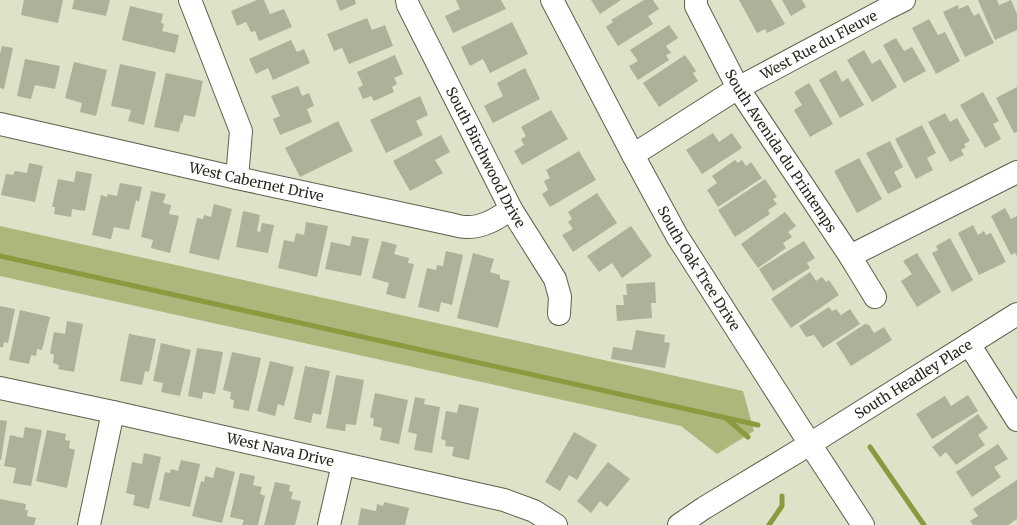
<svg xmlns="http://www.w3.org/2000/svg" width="1017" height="525" viewBox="0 0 1017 525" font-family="Merriweather,serif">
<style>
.green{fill:#acb77b}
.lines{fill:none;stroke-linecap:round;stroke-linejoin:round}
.stream{stroke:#8c993f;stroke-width:5}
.building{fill:#adb199}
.minor-casing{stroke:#5d614b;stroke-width:24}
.minor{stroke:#fff;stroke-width:22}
.labels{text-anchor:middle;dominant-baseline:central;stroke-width:4;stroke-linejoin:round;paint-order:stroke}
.street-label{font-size:14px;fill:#282a20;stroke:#fff}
</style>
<rect width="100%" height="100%" fill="#dde2c8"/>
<path class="green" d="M 0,226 L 743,391 L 754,431 L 717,454 L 681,426 L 0,276 Z"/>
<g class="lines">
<path class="stream" d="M 0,256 L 758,425
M 727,419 L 748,437
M 870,447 L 924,525
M 769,525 L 782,506 L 782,496"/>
</g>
<path class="building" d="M 24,0 L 63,0 L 58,23 L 21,15 Z
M 74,0 L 110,0 L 106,16 L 72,9 Z
M 257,0 L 264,0 L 270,14 L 284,9 L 292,27 L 259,41 L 255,31 L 251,32 L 246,22 L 237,26 L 231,11 Z
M 336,0 L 355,0 L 356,4 L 340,11 Z
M 456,0 L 501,0 L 506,9 L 453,33 L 445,16 L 460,9 Z
M 591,0 L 621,0 L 600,14 Z
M 644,0 L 653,0 L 659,9 L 648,16 L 653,24 L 618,46 L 606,27 L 613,22 L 611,20 Z
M 739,0 L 771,0 L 785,24 L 767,33 L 765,29 L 757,33 Z
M 782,0 L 802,0 L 806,7 L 791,16 Z
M 978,0 L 997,0 L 999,5 L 1011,0 L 1017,14 L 1017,30 L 995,40 Z
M 958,5 L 959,9 L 968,5 L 974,16 L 979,13 L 994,43 L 965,57 L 943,12 Z
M 130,6 L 163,14 L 161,23 L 164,24 L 162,31 L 179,35 L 175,53 L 122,40 Z
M 367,18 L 372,30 L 385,25 L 393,46 L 349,64 L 342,48 L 334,51 L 327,34 Z
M 929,19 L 938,35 L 945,32 L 960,61 L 936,74 L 912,28 Z
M 512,22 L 528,54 L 490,73 L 483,59 L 470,66 L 461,47 Z
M 669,25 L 678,38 L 666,46 L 671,53 L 666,55 L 669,60 L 638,80 L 629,66 L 638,61 L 630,50 Z
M 896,38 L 904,51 L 912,47 L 926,71 L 904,83 L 883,45 Z
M 291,40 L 297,52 L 304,49 L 310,63 L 273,80 L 268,68 L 256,74 L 249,59 Z
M 2,46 L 13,48 L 4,89 L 0,88 L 0,54 Z
M 864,50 L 872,64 L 880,59 L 897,87 L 872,102 L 847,60 Z
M 395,55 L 403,74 L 394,78 L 397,84 L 392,87 L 394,92 L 374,101 L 371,96 L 363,99 L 358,88 L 363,85 L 357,72 Z
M 685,55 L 696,71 L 693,73 L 698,81 L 659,107 L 643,83 Z
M 25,59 L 60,66 L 55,89 L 35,85 L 31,99 L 17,96 Z
M 74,62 L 107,70 L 96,116 L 80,112 L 82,103 L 65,98 Z
M 120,64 L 156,72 L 144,125 L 128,121 L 131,110 L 111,106 Z
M 525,68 L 540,99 L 493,123 L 484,106 L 503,96 L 497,83 Z
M 836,70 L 842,82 L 848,78 L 864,105 L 840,118 L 819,80 Z
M 166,73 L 203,81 L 195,117 L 184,115 L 182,124 L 181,122 L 179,132 L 154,127 Z
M 809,83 L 833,124 L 810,137 L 794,110 L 802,105 L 794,92 Z
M 298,86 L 302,96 L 309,93 L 314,106 L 307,109 L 312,122 L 280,135 L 273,119 L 280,116 L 271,96 Z
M 1017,87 L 1017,132 L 1014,133 L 996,98 Z
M 983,92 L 999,121 L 993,124 L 1001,139 L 985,148 L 960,105 Z
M 420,96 L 428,115 L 416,121 L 423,135 L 386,153 L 370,120 Z
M 551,110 L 568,139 L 522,165 L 514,151 L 524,145 L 521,139 L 526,136 L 521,127 Z
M 945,113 L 950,122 L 957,118 L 970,141 L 964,144 L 966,147 L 961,150 L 964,155 L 950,162 L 928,122 Z
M 338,121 L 353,151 L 300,177 L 285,148 Z
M 922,125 L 936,153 L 927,158 L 933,170 L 916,179 L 895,139 Z
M 713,133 L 719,142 L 732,133 L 742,148 L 702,174 L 686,150 Z
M 441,135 L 450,152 L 435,160 L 443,173 L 410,191 L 393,161 Z
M 890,141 L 903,167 L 894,172 L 902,187 L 888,194 L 866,153 Z
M 579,151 L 596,180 L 550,207 L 542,194 L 548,190 L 544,181 L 550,178 L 546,170 Z
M 859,158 L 882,199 L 857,213 L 834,171 Z
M 735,160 L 738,163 L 742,160 L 746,166 L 751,162 L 762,178 L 718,207 L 707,190 L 717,183 L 712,176 Z
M 29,163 L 43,166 L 35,202 L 1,195 L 6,174 L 13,175 L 15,171 L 27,173 Z
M 76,171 L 92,174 L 85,211 L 72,209 L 71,217 L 54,214 L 55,207 L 52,207 L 58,179 L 74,182 Z
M 765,179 L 777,197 L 773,199 L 777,204 L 768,210 L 770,214 L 735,237 L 718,210 Z
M 120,183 L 142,187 L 139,202 L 136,200 L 129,230 L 114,227 L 111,239 L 92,235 L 101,195 L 107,197 L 108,194 L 117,196 Z
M 151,191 L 166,194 L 163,203 L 171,205 L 169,214 L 179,216 L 170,253 L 151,248 L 153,240 L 141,237 Z
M 597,193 L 617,223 L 573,252 L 562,235 L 573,229 L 568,222 L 572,219 L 568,212 Z
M 214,204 L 232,209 L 219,260 L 189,253 L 197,218 L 203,219 L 204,215 L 211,217 Z
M 1005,208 L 1011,219 L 1017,216 L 1017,256 L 1015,253 L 1011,255 L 991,216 Z
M 243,211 L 260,215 L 257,231 L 260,232 L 262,223 L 274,225 L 268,253 L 236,247 Z
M 785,212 L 796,226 L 788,232 L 792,237 L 783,243 L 786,248 L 758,268 L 741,244 Z
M 306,222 L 328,226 L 317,277 L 278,268 L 284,240 L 294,242 L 296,233 L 304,235 Z
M 973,225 L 978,235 L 984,231 L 986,235 L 991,233 L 1006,262 L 979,275 L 958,233 Z
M 631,226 L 652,256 L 622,278 L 612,263 L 599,272 L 587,256 Z
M 352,236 L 369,239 L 361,276 L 325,269 L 331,242 L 350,246 Z
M 950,238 L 973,280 L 952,292 L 932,253 L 938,250 L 936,246 Z
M 382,241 L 397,245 L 394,254 L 409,258 L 408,263 L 414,264 L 405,299 L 386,294 L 389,283 L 372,278 Z
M 804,241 L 815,258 L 807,263 L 810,268 L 773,291 L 759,269 Z
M 446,251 L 463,255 L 452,305 L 441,302 L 439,312 L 418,307 L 427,268 L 436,270 L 437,265 L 443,266 Z
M 473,253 L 494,259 L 490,272 L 500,275 L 500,279 L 510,281 L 498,328 L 457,318 Z
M 917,253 L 941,292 L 917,307 L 901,281 L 912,274 L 903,261 Z
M 810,272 L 816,281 L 822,277 L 826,282 L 829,280 L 839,295 L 791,328 L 771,299 Z
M 655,282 L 656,303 L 651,303 L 652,318 L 617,321 L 616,305 L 624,305 L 623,295 L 627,295 L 626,284 Z
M 0,306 L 15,309 L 8,343 L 4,342 L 3,347 L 0,347 Z
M 829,307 L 832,311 L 836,309 L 841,315 L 850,309 L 860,324 L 823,348 L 814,335 L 806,337 L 799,326 Z
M 20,310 L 50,317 L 42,350 L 37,349 L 36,356 L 31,355 L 29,364 L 9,360 Z
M 67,321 L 83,324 L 74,372 L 58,369 L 59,365 L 53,363 L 54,355 L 50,353 L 54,332 L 65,334 Z
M 865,324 L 869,325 L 874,333 L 884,327 L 892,340 L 851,366 L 836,343 Z
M 636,330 L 665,335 L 664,342 L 670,343 L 665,368 L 611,359 L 613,347 L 632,350 Z
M 129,334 L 156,339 L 149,372 L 145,371 L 142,385 L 120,381 Z
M 161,343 L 191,350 L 180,396 L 161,392 L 163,383 L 153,381 Z
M 197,348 L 223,352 L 215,394 L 203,392 L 202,399 L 188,396 Z
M 232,352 L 261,358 L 249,411 L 233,408 L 234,400 L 230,399 L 231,392 L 223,390 Z
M 270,361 L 294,367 L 284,406 L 278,404 L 275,416 L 257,411 Z
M 305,366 L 330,371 L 321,415 L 313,413 L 311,423 L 294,419 Z
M 336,375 L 364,380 L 356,425 L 346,424 L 345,431 L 326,428 Z
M 375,393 L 408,400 L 399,444 L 380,440 L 382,428 L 373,426 L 374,419 L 370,417 Z
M 968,395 L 978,411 L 932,439 L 916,414 L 945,396 L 951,406 Z
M 415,397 L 425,399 L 424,404 L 440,407 L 432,453 L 414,450 L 417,434 L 408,432 Z
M 459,404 L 479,408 L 469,460 L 452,456 L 454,447 L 445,446 L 446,441 L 441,439 L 446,411 L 457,413 Z
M 978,414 L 988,428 L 978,435 L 985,445 L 956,465 L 946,452 L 940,457 L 932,447 Z
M 0,420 L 7,421 L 1,460 L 0,460 Z
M 25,427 L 42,430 L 31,486 L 13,483 L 16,468 L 4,466 L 10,435 L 23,438 Z
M 47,430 L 66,434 L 65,440 L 70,441 L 69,448 L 75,450 L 67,488 L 36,481 Z
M 574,432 L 597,445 L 577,480 L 569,475 L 560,491 L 545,482 Z
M 998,444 L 1008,459 L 994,467 L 1001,477 L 972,497 L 956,472 Z
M 144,453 L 161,457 L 149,509 L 133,505 L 135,495 L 126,493 L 132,462 L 142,464 Z
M 181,460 L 200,464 L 190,507 L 159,500 L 165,472 L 170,473 L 171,469 L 178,471 Z
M 608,462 L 630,479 L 607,507 L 600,501 L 591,513 L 577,501 Z
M 216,467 L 235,472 L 222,523 L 192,516 L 201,481 L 204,482 L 205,476 L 213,478 Z
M 240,473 L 255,476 L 253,485 L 262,487 L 260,494 L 265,496 L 258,525 L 242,525 L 244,520 L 230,517 Z
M 1017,480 L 1017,519 L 1008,525 L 973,525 L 970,521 L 978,516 L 973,509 Z
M 275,482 L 290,485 L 289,491 L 293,492 L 291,499 L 301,501 L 295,525 L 264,525 Z
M 0,499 L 26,504 L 25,510 L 28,510 L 27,516 L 36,518 L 34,525 L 0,525 Z
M 384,502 L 409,508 L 405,525 L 358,525 L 361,508 L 376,511 L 377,504 L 383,506 Z"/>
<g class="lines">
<defs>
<g id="minor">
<path d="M 190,0 L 241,131 L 237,178"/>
<path id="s1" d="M 407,0 L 408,5 L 511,209 L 555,279 L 560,297 L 559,314"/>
<path id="s2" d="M 552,0 L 633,155 L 677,236 L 810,444 L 863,525"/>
<path id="s3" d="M 696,0 L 696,6 L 738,88 L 850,256 L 875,297"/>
<path id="s4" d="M 0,124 L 237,178 L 450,224 C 455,225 461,227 466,227 C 483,228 498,218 511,209"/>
<path id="s5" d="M 633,155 L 738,88 L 886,9 L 904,0"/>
<path d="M 850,256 L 1017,172"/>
<path d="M 969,344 L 1017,420"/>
<path id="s6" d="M 0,388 L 113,412 L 504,500 L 534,511 L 556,525"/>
<path d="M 89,525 L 113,412"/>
<path d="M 329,525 L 343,464"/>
<path id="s7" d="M 679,525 L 704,508 L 810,444 L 1017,314"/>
</g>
</defs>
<use href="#minor" class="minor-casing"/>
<use href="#minor" class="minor"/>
</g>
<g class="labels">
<g class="street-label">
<text stroke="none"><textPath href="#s5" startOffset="216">West Rue du Fleuve</textPath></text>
<text stroke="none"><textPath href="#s3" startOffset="174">South Avenida du Printemps</textPath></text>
<text stroke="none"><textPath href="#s1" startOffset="176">South Birchwood Drive</textPath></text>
<text stroke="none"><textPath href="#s4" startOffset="263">West Cabernet Drive</textPath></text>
<text stroke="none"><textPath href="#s2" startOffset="306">South Oak Tree Drive</textPath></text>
<text stroke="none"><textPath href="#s7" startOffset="276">South Headley Place</textPath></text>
<text stroke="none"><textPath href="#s6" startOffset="287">West Nava Drive</textPath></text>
</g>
</g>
</svg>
